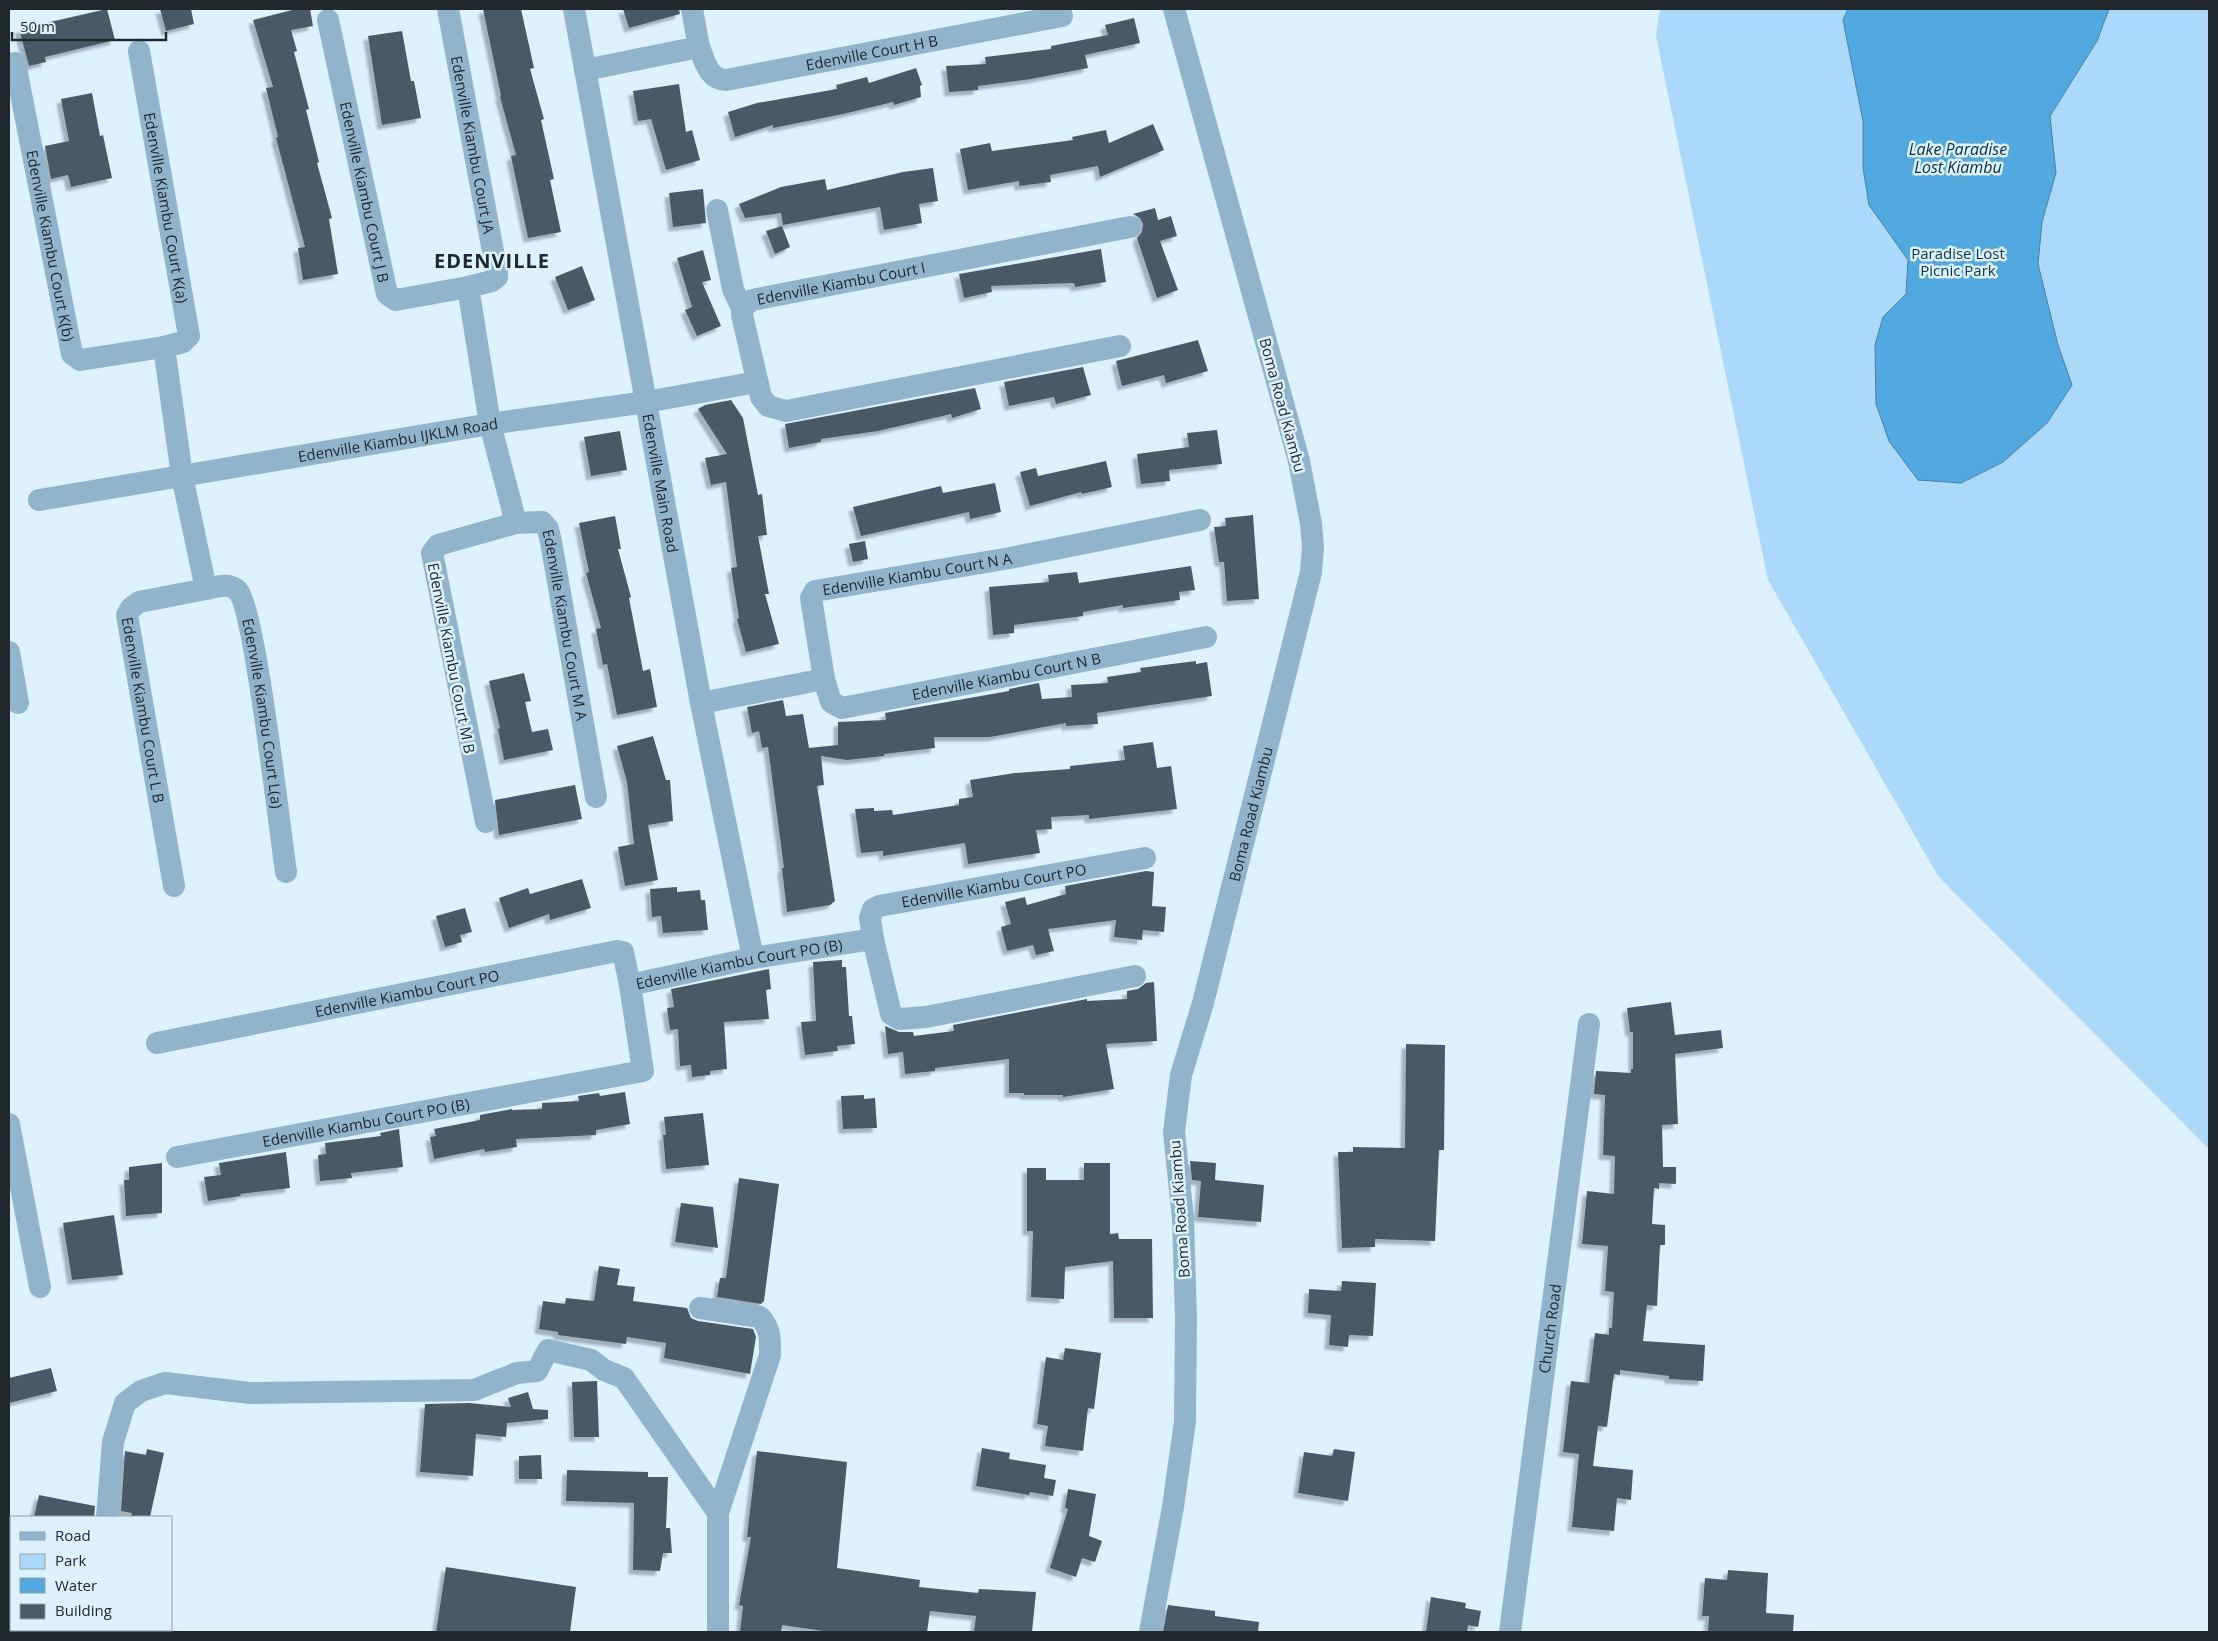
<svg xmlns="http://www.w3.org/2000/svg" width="2218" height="1641" viewBox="0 0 2218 1641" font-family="'Open Sans',sans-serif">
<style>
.green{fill:#acd9f9}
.water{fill:#52a9df;stroke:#4382aa}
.building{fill:#4a5a66;filter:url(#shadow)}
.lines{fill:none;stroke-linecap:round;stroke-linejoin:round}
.minor{stroke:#91b4cd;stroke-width:22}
.labels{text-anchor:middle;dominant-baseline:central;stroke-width:5;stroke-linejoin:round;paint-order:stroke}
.street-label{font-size:15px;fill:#21282d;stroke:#def1ff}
.park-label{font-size:15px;fill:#0b3248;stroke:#def1ff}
.water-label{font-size:16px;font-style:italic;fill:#052d43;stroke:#def1ff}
.district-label{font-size:20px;font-weight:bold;letter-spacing:1px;fill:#21282d;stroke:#def1ff}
</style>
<defs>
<filter id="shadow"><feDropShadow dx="-4.5" dy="4.5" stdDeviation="1" flood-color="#0004"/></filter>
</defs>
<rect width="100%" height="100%" fill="#def1ff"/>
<path class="green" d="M 1660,9 L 2209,9 L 2209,1149 L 1938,876 L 1768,580 L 1656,36 Z"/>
<path class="water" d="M 1848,9 L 2109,9 L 2097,41 L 2050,116 L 2056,173 L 2042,222 L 2038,264 L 2058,345 L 2072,385 L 2047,423 L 2003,462 L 1961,483 L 1918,480 L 1889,441 L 1876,404 L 1875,345 L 1883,317 L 1906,294 L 1908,260 L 1869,205 L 1863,168 L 1863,121 L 1843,20 Z"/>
<path class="building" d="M 107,9 L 115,40 L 45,57 L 46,62 L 29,66 L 19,29 Z
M 160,9 L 191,9 L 194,24 L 166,31 Z
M 296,9 L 310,9 L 313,26 L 291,30 L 297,51 L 294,52 L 309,109 L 306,110 L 319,162 L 317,163 L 332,218 L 329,219 L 338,274 L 303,280 L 298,248 L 305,247 L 276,138 L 278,137 L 266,88 L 273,87 L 253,20 Z
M 483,9 L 521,9 L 534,68 L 530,69 L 544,119 L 541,120 L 554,179 L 550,180 L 561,232 L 528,238 L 511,156 L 516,155 L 500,97 L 501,96 Z
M 623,9 L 679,9 L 680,14 L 629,28 Z
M 1134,18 L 1140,43 L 1085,55 L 1088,68 L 1031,79 L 978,86 L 978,90 L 949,92 L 946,66 L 986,64 L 985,57 L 1051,49 L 1051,46 L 1108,35 L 1105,25 Z
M 402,31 L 411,81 L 414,81 L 421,118 L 382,125 L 368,36 Z
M 916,68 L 922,85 L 920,86 L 921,97 L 894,105 L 893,102 L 843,114 L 773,128 L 773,125 L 735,137 L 728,112 L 757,103 L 837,89 L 836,85 L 867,77 L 869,83 Z
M 679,84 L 686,132 L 692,130 L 700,160 L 666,170 L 651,119 L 638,121 L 633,91 Z
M 92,93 L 100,136 L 103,135 L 112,178 L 71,187 L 68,175 L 51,179 L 45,146 L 69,141 L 61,99 Z
M 1153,124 L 1164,150 L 1100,177 L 1098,166 L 1050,175 L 1051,182 L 1019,186 L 1019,181 L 968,190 L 960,149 L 990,143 L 992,151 L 1073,140 L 1072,137 L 1106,130 L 1109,143 Z
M 933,168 L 938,201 L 919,204 L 922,223 L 884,230 L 880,207 L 783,225 L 781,213 L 745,218 L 739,204 L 781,187 L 825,179 L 827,190 L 903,172 Z
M 703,189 L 706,223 L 673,227 L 669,193 Z
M 1155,208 L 1158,220 L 1171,216 L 1177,236 L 1160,241 L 1178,290 L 1157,298 L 1137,238 L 1142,232 L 1143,224 L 1140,218 L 1133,214 Z
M 782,226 L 790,247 L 775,254 L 766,231 Z
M 1101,249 L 1106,282 L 1075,287 L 1074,283 L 991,286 L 992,292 L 964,298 L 959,274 Z
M 703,250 L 711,280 L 702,282 L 721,326 L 697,336 L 685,310 L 692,307 L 677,258 Z
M 582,266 L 595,300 L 568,310 L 555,277 Z
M 1198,340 L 1208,371 L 1166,383 L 1164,375 L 1122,386 L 1116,361 Z
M 1083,367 L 1091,395 L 1056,404 L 1054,397 L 1009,406 L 1004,382 Z
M 975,388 L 981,409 L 952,418 L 951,414 L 878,431 L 821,439 L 821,442 L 789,448 L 785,424 Z
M 731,400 L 743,418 L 758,495 L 762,494 L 767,535 L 758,536 L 769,594 L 765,594 L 779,644 L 746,652 L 737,619 L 739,618 L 731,568 L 737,567 L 726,482 L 711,485 L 705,458 L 727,454 L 698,409 L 705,405 Z
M 1217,430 L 1222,464 L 1169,470 L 1170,481 L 1141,484 L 1137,454 L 1189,447 L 1187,433 Z
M 620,431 L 627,470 L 591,476 L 584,437 Z
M 1106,461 L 1112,487 L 1082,494 L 1081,492 L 1030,506 L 1020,472 L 1036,468 L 1038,476 Z
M 995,483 L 1001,512 L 970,519 L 969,512 L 861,536 L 853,507 L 941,486 L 943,493 Z
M 1253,515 L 1259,599 L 1227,601 L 1224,562 L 1219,562 L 1214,527 L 1226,526 L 1225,518 Z
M 615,516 L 621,549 L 618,549 L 631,597 L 629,598 L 643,671 L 650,669 L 657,707 L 617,715 L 607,664 L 603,665 L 596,629 L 601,628 L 586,573 L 589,572 L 579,523 Z
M 865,541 L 868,559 L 853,562 L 849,544 Z
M 1191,566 L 1195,590 L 1179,592 L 1180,600 L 1123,608 L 1123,605 L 1083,612 L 1083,616 L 1014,625 L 1014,633 L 993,635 L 989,587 L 1049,582 L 1048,575 L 1077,572 L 1079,583 Z
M 1196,661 L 1196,664 L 1207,662 L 1212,696 L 1097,713 L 1098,724 L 1066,726 L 1066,723 L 990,737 L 934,737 L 935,748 L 884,754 L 884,756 L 847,760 L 821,756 L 824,785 L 817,786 L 835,901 L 830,905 L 787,912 L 782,868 L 784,868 L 768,747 L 762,748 L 759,731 L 752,733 L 747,707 L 783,700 L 786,716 L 803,714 L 809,748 L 838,745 L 838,722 L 886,720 L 885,713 L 1009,691 L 1009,689 L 1039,683 L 1042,699 L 1072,697 L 1071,685 L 1108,683 L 1107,677 L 1141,672 L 1140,668 Z
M 524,673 L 531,701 L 525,702 L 532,732 L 548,729 L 553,750 L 504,760 L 498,729 L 500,728 L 489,681 Z
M 653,736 L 666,780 L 670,780 L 673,821 L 648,825 L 658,880 L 625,886 L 618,847 L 634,844 L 627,782 L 617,746 Z
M 1153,742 L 1157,768 L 1171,766 L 1177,809 L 1089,819 L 1089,815 L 1051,817 L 1052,829 L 1036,830 L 1040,853 L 968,864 L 965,843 L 883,856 L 883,851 L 861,853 L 855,809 L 874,808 L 874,811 L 892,810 L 893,815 L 959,805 L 959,799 L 973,797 L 970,780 L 1015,773 L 1070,769 L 1070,766 L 1125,760 L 1123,746 Z
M 575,785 L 582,819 L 499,835 L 495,800 Z
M 1146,871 L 1154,872 L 1152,906 L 1166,907 L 1164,932 L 1143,930 L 1142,940 L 1114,937 L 1116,920 L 1048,929 L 1054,951 L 1036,955 L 1033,945 L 1007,951 L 1001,927 L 1011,924 L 1005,902 L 1025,897 L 1027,905 L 1066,894 L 1065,886 Z
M 582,879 L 591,908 L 550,920 L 549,914 L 509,928 L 499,898 L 528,888 L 530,894 Z
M 677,887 L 677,892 L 700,890 L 701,900 L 705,900 L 708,930 L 663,933 L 661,916 L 652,917 L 650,889 Z
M 465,908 L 472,932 L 460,935 L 462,942 L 445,947 L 436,916 Z
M 842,960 L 842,967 L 846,967 L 849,1016 L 852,1016 L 855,1044 L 837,1046 L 838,1051 L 805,1055 L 801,1022 L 816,1021 L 813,962 Z
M 769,969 L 771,989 L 766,990 L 769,1019 L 724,1022 L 727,1069 L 710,1071 L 710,1075 L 692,1077 L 691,1065 L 680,1066 L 678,1029 L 670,1030 L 667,1008 L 674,1007 L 671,989 Z
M 1154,982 L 1157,1041 L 1106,1044 L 1114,1089 L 1063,1097 L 1063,1095 L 1024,1095 L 1024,1093 L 1009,1093 L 1009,1059 L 935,1068 L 935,1071 L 905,1074 L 903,1052 L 888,1054 L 885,1026 L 899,1032 L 913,1032 L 914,1036 L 954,1031 L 953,1025 L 1087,999 L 1087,1001 L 1127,999 L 1127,991 L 1138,989 L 1146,983 Z
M 1671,1002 L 1675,1035 L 1721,1030 L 1723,1048 L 1675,1054 L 1678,1124 L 1662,1125 L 1663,1167 L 1676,1167 L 1676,1184 L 1659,1183 L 1659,1189 L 1654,1188 L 1652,1224 L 1665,1225 L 1665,1245 L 1660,1245 L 1657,1306 L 1647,1305 L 1643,1341 L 1705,1345 L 1703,1381 L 1669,1379 L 1669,1376 L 1620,1370 L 1620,1375 L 1614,1374 L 1607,1427 L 1598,1426 L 1593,1466 L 1633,1470 L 1631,1500 L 1617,1498 L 1614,1531 L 1572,1527 L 1579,1454 L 1563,1452 L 1571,1381 L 1589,1383 L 1595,1333 L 1609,1335 L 1609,1328 L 1612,1328 L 1614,1292 L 1605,1291 L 1608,1246 L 1582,1244 L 1587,1191 L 1614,1194 L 1615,1156 L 1603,1155 L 1605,1095 L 1594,1094 L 1596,1071 L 1631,1073 L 1631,1069 L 1633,1069 L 1633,1032 L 1630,1032 L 1627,1008 Z
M 1406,1044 L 1445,1045 L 1444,1150 L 1439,1150 L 1435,1241 L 1375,1239 L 1375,1247 L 1342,1248 L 1338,1152 L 1353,1152 L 1353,1147 L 1405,1148 Z
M 625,1092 L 630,1124 L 596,1130 L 596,1135 L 516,1139 L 517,1147 L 485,1152 L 484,1149 L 434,1159 L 430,1137 L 436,1136 L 434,1129 L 480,1120 L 480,1115 L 512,1109 L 512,1110 L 542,1109 L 542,1103 L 579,1101 L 578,1096 L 599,1093 L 600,1096 Z
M 864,1095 L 864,1099 L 875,1098 L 877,1128 L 843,1129 L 841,1096 Z
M 703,1113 L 709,1165 L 666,1169 L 663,1135 L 666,1135 L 664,1117 Z
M 399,1129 L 403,1167 L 351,1173 L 352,1178 L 320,1181 L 318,1155 L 326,1154 L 325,1143 L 381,1136 L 380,1133 Z
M 286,1152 L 290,1188 L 240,1194 L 241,1196 L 208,1201 L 204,1177 L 221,1175 L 219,1163 Z
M 1190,1161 L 1216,1163 L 1215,1180 L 1264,1185 L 1261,1222 L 1198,1217 L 1201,1181 L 1192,1180 Z
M 162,1163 L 162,1213 L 126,1216 L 124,1180 L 129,1180 L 129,1167 Z
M 1084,1163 L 1110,1163 L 1110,1234 L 1118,1233 L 1119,1239 L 1152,1239 L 1153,1318 L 1114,1318 L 1113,1261 L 1065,1267 L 1064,1299 L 1031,1297 L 1033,1231 L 1027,1231 L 1027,1168 L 1046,1168 L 1046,1180 L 1084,1180 Z
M 739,1178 L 779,1184 L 764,1301 L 761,1304 L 717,1297 L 720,1278 L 726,1278 Z
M 681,1203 L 713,1207 L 718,1248 L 675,1242 Z
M 114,1215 L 123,1275 L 72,1280 L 63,1223 Z
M 599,1266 L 620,1269 L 617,1285 L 635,1287 L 633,1301 L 687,1308 L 691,1318 L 698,1321 L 753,1329 L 756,1337 L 750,1374 L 664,1358 L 666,1343 L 627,1337 L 626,1344 L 558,1335 L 558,1332 L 539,1329 L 543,1301 L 565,1304 L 566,1298 L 594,1301 Z
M 1342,1281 L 1376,1283 L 1373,1336 L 1349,1335 L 1348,1347 L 1329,1345 L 1331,1315 L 1308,1313 L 1309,1289 L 1341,1291 Z
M 1065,1348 L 1101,1353 L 1094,1409 L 1088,1408 L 1083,1451 L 1045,1446 L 1048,1426 L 1037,1424 L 1046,1357 L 1063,1360 Z
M 51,1368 L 57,1391 L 9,1403 L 9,1378 Z
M 597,1381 L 599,1437 L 574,1437 L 572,1382 Z
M 528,1392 L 533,1409 L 548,1410 L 548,1419 L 507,1423 L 506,1437 L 476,1434 L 473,1476 L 420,1472 L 425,1404 L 469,1403 L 511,1407 L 508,1398 Z
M 982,1448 L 1010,1453 L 1009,1459 L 1046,1465 L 1044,1478 L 1056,1480 L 1053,1496 L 1030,1492 L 1029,1495 L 976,1486 Z
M 147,1449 L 164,1453 L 150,1517 L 131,1517 L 132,1513 L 121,1511 L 125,1451 L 146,1455 Z
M 1334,1449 L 1355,1452 L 1348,1501 L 1298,1493 L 1304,1452 L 1332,1456 Z
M 757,1451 L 847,1462 L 837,1568 L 920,1580 L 919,1587 L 978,1593 L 979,1589 L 1036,1592 L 1032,1632 L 974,1632 L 976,1616 L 930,1611 L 927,1632 L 830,1632 L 782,1625 L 781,1632 L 740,1632 L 743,1606 L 739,1605 L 751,1537 L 747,1537 Z
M 541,1455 L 542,1479 L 519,1479 L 519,1456 Z
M 567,1470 L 648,1472 L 648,1477 L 668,1477 L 666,1528 L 670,1528 L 672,1553 L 663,1553 L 660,1571 L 633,1570 L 634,1503 L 566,1501 Z
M 1068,1489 L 1096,1494 L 1089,1536 L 1102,1541 L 1095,1562 L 1082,1558 L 1076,1577 L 1050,1568 L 1068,1509 L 1065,1508 Z
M 39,1495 L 95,1506 L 94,1517 L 34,1517 Z
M 446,1567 L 576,1587 L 570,1632 L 436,1632 Z
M 1728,1570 L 1768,1573 L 1766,1613 L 1794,1615 L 1793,1632 L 1708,1632 L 1709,1616 L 1702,1616 L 1705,1578 L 1727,1580 Z
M 1431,1597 L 1466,1603 L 1465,1608 L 1481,1611 L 1478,1627 L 1468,1625 L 1467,1632 L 1426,1632 Z
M 1168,1605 L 1215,1611 L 1215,1616 L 1259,1622 L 1258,1632 L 1163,1632 Z"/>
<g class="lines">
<g class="minor">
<path id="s1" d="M 448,9 L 497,273 L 497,277 L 492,281 L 468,287"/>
<path id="s2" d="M 574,9 L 701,703 L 753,958"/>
<path id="s3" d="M 328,20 L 387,294 L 396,300 L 468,287 L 490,424 L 516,523 L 542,522 L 548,529 L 551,542 L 596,797"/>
<path id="s4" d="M 699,47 C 705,61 708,79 726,80 L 1062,16"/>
<path id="s5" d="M 139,51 L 189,336 L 183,342 L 164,347"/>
<path id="s6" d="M 15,63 L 72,354 L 80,360 L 164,347 L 182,476 L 206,589 L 139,602 L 131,608 L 127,615 L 174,886"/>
<path d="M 585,70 L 699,47 L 692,9"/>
<path d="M 717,210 L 733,289 L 742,308"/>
<path id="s7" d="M 1120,346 L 786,411 L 768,406 L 761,397 L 742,315 L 742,308 L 752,300 L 1130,227"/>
<path id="s8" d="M 39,500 L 490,424 L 646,402 L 757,382"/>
<path id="s9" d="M 206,589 C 216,587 229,582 238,591 C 255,610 280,832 286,872"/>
<path d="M 9,652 L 18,703"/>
<path id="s10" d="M 824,679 L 831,702 L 842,708 L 1206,637"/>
<path id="s11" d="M 701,703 L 824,679 L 811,598 L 815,591 L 1010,558 L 1200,520"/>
<path d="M 486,822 L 432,553 L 438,545 L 516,523"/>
<path id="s12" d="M 873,939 L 870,918 L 873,909 L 879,906 L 1145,858"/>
<path id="s13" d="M 157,1043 L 617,951 L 623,952 L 630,985"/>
<path d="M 9,1124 L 40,1287"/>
<path id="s14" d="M 177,1157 L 643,1071 L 630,985 L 753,958 L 873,939 L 891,1014 L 899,1019 L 926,1017 L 1135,976"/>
<path d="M 700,1308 L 760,1317 C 771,1329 770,1340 770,1355 L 718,1513 L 718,1632"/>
<path d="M 107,1517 L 113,1442 L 125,1403 L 141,1391 L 165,1383 L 250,1393 L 474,1390 L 517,1373 L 537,1371 L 548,1350 L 591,1360 L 604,1370 L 624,1378 L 718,1513"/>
<path id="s15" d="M 1150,1632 L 1173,1507 L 1185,1421 L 1186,1318 L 1183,1219 L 1174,1132 L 1181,1075 L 1203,1003 L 1311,572 L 1313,547 L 1311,524 L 1299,461 L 1174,9"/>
<path id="s16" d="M 1510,1632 L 1589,1024"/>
</g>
</g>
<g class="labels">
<g class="street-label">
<text stroke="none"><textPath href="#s4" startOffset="194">Edenville Court H B</textPath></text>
<text stroke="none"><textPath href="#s1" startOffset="138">Edenville Kiambu Court JA</textPath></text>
<text stroke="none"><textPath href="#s3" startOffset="176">Edenville Kiambu Court J B</textPath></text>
<text stroke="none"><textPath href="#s5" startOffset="159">Edenville Kiambu Court K(a)</textPath></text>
<text stroke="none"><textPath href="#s6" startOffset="186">Edenville Kiambu Court K(b)</textPath></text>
<text stroke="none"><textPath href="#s7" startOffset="565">Edenville Kiambu Court I</textPath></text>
<text transform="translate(1283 405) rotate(75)">Boma Road Kiambu</text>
<text stroke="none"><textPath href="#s8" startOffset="364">Edenville Kiambu IJKLM Road</textPath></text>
<text stroke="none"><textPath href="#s2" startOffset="482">Edenville Main Road</textPath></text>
<text stroke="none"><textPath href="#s11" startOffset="319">Edenville Kiambu Court N A</textPath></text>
<text stroke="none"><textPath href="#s3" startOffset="738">Edenville Kiambu Court M A</textPath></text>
<text transform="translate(452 658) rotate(79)">Edenville Kiambu Court M B</text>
<text stroke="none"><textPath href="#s10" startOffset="204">Edenville Kiambu Court N B</textPath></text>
<text stroke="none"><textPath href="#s6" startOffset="820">Edenville Kiambu Court L B</textPath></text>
<text stroke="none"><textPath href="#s9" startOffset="159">Edenville Kiambu Court L(a)</textPath></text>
<text stroke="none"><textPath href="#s15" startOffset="831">Boma Road Kiambu</textPath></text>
<text stroke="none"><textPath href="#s12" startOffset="154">Edenville Kiambu Court PO</textPath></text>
<text stroke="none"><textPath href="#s14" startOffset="672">Edenville Kiambu Court PO (B)</textPath></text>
<text stroke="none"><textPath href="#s13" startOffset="255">Edenville Kiambu Court PO</textPath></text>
<text stroke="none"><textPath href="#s14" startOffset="192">Edenville Kiambu Court PO (B)</textPath></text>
<text transform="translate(1179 1209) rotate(-94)">Boma Road Kiambu</text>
<text stroke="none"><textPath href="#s16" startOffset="306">Church Road</textPath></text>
</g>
<g class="park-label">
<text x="1958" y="253">Paradise Lost<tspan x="1958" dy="17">Picnic Park</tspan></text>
</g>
<g class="water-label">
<text x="1958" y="149">Lake Paradise<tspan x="1958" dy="18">Lost Kiambu</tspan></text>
</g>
<g class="district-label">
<text x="492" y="260">EDENVILLE</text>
</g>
</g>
<rect width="2218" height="1641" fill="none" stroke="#21282d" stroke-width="20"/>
<rect x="10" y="1516" width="162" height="115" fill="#def1ff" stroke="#92a1ab"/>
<rect x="20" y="1532" width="25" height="8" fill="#91b4cd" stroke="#92a1ab"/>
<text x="55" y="1541" font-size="15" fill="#21282d">Road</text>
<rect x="20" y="1554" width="25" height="15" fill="#acd9f9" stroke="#92a1ab"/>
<text x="55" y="1566" font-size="15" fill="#21282d">Park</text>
<rect x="20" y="1578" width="25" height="15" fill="#52a9df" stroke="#92a1ab"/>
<text x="55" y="1591" font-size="15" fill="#21282d">Water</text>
<rect x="20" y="1604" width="25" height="15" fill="#4a5a66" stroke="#92a1ab"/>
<text x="55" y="1616" font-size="15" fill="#21282d">Building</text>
<path d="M12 32v8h154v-8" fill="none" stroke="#21282d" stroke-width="2.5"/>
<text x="20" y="32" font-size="15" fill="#21282d" stroke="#def1ff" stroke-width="4" paint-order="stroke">50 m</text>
</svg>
